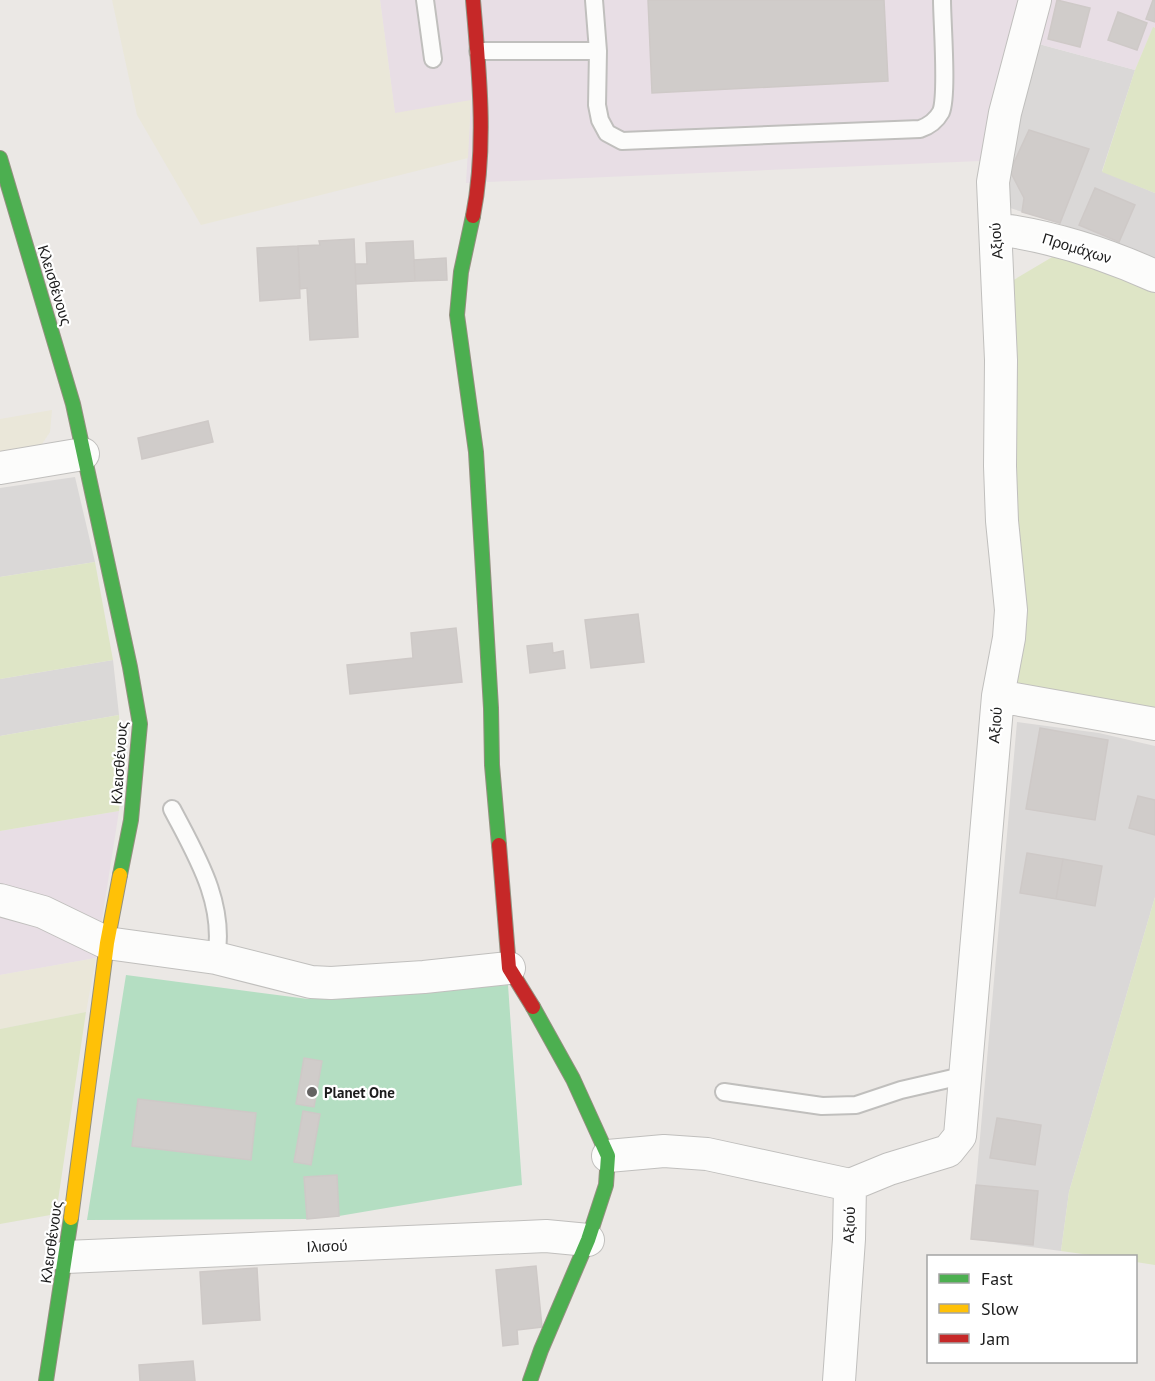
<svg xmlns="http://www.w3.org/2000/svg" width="1155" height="1381" viewBox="0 0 1155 1381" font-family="'PT Sans',sans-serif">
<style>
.residential{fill:#dad8d7}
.industrial{fill:#e8dee5}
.farmland{fill:#eae7d9}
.grass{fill:#dee5c6}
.pitch{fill:#b4dec2}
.building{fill:#d0ccca;stroke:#cec9c7;stroke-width:1.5}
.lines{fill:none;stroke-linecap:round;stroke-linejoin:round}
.lane-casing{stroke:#c0bfbd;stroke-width:20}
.street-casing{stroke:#c0bfbd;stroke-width:34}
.fast-casing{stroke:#93907f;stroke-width:16}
.slow-casing{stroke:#93907f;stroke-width:16}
.jam-casing{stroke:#93907f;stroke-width:16}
.lane{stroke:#fcfcfb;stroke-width:16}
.street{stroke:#fcfcfb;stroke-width:32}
.fast{stroke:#4caf50;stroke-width:14}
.slow{stroke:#ffc107;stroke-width:14}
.jam{stroke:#c62828;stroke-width:14}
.poi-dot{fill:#646362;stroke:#fff;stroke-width:2}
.labels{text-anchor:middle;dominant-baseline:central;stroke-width:4.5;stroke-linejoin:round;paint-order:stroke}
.street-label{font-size:15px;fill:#1c1c1c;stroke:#fff}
.poi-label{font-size:15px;font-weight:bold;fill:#1c1c1c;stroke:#fff;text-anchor:start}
</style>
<rect width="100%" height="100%" fill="#ebe8e5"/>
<path class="residential" d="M 1035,43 L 1135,70 L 1102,171 L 1155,193 L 1155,261 L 1072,228 L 1004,206 L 1004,176 Z
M 75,477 L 95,562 L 0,577 L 0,488 Z
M 113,660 L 119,715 L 0,736 L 0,679 Z
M 1017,722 L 1099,733 L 1155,746 L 1155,897 L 1069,1192 L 1061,1251 L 971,1239 Z"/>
<path class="industrial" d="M 380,0 L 1022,0 L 980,161 L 466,183 L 471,101 L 395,114 Z
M 1047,0 L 1155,0 L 1155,28 L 1153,28 L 1135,70 L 1035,43 Z
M 119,811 L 96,958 L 0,975 L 0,831 Z"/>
<path class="farmland" d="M 112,0 L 380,0 L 395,113 L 471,100 L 468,158 L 201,225 L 137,115 Z
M 52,410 L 50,432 L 42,444 L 31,450 L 0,455 L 0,419 Z
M 96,958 L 86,1012 L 0,1029 L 0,975 Z"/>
<path class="grass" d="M 1153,27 L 1155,28 L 1155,193 L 1102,172 L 1135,70 Z
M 1059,253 L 1155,285 L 1155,724 L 1009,696 L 1013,549 L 1012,281 Z
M 95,562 L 113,660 L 0,679 L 0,577 Z
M 119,715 L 122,768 L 119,811 L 0,831 L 0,736 Z
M 1155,897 L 1155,1265 L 1136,1262 L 1136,1256 L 1097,1256 L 1061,1251 L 1069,1192 Z
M 86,1012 L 56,1214 L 0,1224 L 0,1029 Z"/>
<path class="pitch" d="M 126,975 L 308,999 L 508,985 L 522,1185 L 339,1216 L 307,1219 L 87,1220 Z"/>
<path class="building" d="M 648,0 L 884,0 L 888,81 L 652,93 Z
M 1057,0 L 1090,8 L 1080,47 L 1048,39 Z
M 1153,0 L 1155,0 L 1155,22 L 1146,19 Z
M 1118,12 L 1147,23 L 1137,50 L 1108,40 Z
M 1029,130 L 1089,149 L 1060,223 L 1022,212 L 1024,198 L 1010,171 Z
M 1095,188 L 1135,205 L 1119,242 L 1079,225 Z
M 354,239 L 358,337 L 310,340 L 307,288 L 300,289 L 298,246 L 320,245 L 319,241 Z
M 413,241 L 415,281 L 356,284 L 355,264 L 367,264 L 366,243 Z
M 298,246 L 300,298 L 260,301 L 257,248 Z
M 446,258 L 447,280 L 415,281 L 414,260 Z
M 208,421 L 213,442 L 142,459 L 138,438 Z
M 638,614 L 644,662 L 591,668 L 585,620 Z
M 456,628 L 462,682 L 350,694 L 347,665 L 413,658 L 411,633 Z
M 552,643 L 553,653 L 563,651 L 565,668 L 530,673 L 527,646 Z
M 1040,728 L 1108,740 L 1095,820 L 1026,809 Z
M 1138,796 L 1155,800 L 1155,835 L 1129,828 Z
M 1027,853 L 1063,859 L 1056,899 L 1020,893 Z
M 1063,859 L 1102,866 L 1095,906 L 1056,899 Z
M 304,1058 L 322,1061 L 314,1107 L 296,1104 Z
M 138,1099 L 256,1113 L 251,1160 L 132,1146 Z
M 303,1111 L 320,1114 L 311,1165 L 294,1162 Z
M 997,1118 L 1041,1125 L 1035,1165 L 990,1158 Z
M 337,1175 L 339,1216 L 307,1219 L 304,1177 Z
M 976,1185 L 1038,1191 L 1033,1245 L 971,1239 Z
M 536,1266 L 542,1327 L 517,1330 L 518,1344 L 503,1346 L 496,1270 Z
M 257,1268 L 260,1320 L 203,1324 L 200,1272 Z
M 193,1361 L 195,1381 L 140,1381 L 139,1365 Z"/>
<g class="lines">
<defs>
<path id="lane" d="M 425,0 L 433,59
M 594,0 L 598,51 L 597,105 L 600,120 L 607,133 L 622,141 L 920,129 C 929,126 936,121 941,112 C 948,95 942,22 942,0
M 478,51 L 598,51
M 172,809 C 196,855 226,903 216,958
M 724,1092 L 822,1106 L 856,1105 L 901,1090 L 966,1075"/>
<path id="street" d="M 996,229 C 1051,236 1104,253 1155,276
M 0,468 L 83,454
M 998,696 L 1155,724
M 0,900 L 43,912 L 107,943 L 216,958 L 311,982 L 331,983 L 424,977 L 509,968
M 608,1156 L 664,1151 L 707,1154 L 850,1185
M 850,1185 L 889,1169 L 948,1151 L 960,1136 L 998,696 L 1009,638 L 1011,610 L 1002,521 L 1000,466 L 1001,360 L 993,182 L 1005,113 L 1035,0
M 66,1257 L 546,1236 L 588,1240
M 839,1381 L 849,1239 L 850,1185"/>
<path id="fast" d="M 0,158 L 73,404 L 130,667 L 140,724 L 131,820 L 120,875
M 473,216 L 461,272 L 457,315 L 476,452 L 491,708 L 492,765 L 499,845
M 46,1381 L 71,1218
M 530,1381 L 541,1350 L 588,1240 L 606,1185 L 608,1156 L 573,1079 L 533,1007"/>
<path id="slow" d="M 71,1218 L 107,943 L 120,875"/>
<path id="jam" d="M 473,0 C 479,72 487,145 473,216
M 499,845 L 509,968 L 533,1007"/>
</defs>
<use href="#lane" class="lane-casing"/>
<use href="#street" class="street-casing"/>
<use href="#fast" class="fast-casing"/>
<use href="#slow" class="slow-casing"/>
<use href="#jam" class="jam-casing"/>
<use href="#lane" class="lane"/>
<use href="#street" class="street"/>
<use href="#fast" class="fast"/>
<use href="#slow" class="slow"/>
<use href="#jam" class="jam"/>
</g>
<circle class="poi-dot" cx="312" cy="1092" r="6"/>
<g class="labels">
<g class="street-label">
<text transform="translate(996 241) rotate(-94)">Αξιού</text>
<text transform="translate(1077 248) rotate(17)">Προμάχων</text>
<text transform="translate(55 285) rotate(73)">Κλεισθένους</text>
<text transform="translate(995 725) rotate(-85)">Αξιού</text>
<text transform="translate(119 763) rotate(-86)">Κλεισθένους</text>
<text transform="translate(849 1225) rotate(-88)">Αξιού</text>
<text transform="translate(51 1242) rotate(-82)">Κλεισθένους</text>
<text transform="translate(327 1246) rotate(-2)">Ιλισού</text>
</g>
<g class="poi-label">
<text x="324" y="1092">Planet One</text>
</g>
</g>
<rect x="927" y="1255" width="210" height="108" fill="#ffffff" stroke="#a4a4a4" stroke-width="1.5"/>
<rect x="939" y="1274" width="30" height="9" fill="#4caf50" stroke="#a4a4a4" stroke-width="1.5"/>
<text x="981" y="1285" font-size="18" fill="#1c1c1c">Fast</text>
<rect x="939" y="1304" width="30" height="9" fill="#ffc107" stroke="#a4a4a4" stroke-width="1.5"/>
<text x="981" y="1315" font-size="18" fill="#1c1c1c">Slow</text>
<rect x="939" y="1334" width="30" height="9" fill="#c62828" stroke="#a4a4a4" stroke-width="1.5"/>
<text x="981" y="1345" font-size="18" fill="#1c1c1c">Jam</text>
</svg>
